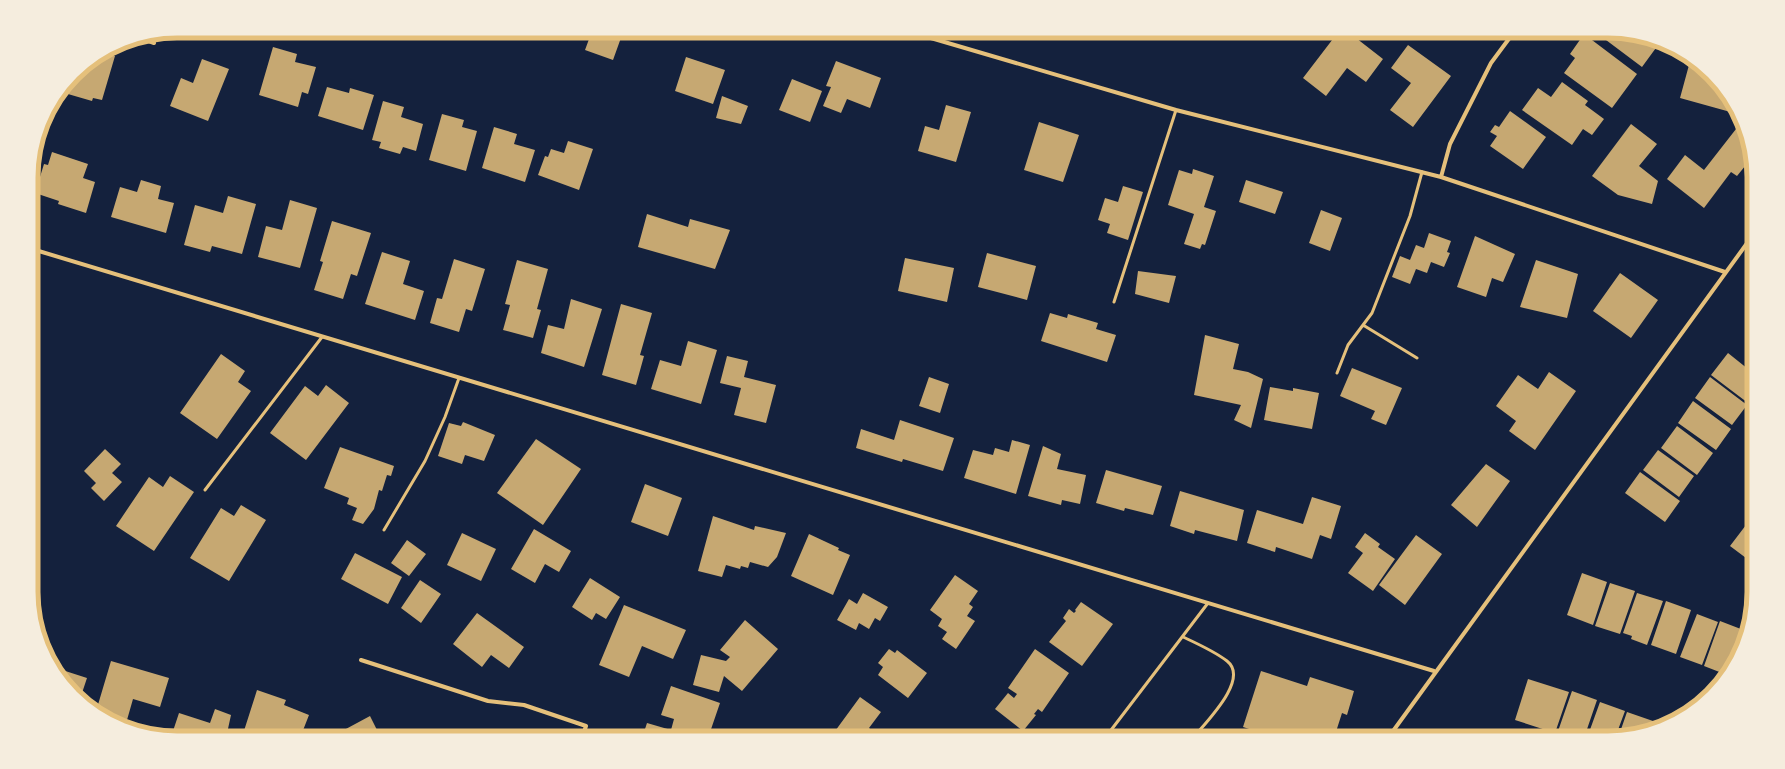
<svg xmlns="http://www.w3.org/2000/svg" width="1785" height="769" viewBox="0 0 1785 769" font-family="Arial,sans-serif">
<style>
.building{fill:#c6a872}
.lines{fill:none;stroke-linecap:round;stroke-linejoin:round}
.service{stroke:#e5c07b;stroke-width:3}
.minor{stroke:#e5c07b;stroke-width:4}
.rim{fill:none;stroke:#e5c07b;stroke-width:5}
</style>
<rect width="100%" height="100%" fill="#14213d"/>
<path class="building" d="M 592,31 L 603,33 L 603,31 L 609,31 L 622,35 L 613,60 L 585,50 Z
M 1339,31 L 1347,31 L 1383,59 L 1366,82 L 1347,68 L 1326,96 L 1303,78 Z
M 1443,31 L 1457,31 L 1453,38 Z
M 1594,31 L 1608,31 L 1661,41 L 1642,67 Z
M 1584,34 L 1637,74 L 1612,108 L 1564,73 L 1575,58 L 1570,54 Z
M 1408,45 L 1451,76 L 1413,127 L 1390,110 L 1411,83 L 1391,68 Z
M 273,47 L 297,54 L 295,62 L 316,67 L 308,94 L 302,92 L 298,107 L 259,95 Z
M 104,53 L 115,56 L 102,100 L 93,98 L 92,101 L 61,92 L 80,67 Z
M 686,57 L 725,70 L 713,104 L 675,91 Z
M 202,59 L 229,69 L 208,121 L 170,106 L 181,78 L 193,83 Z
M 836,61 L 881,78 L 870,108 L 847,99 L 841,113 L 823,106 L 831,87 L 826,86 Z
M 1689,65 L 1706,70 L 1724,88 L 1734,113 L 1680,98 Z
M 792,79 L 822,91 L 810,122 L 779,110 Z
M 1562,82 L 1588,101 L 1585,105 L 1604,119 L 1592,135 L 1583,129 L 1572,145 L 1522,110 L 1538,88 L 1551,97 Z
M 327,87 L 349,93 L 350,88 L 374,95 L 363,130 L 318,116 Z
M 722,96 L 748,106 L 741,124 L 716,118 Z
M 383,101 L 404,107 L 401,117 L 423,124 L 416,151 L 403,147 L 400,154 L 379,148 L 381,142 L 372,140 Z
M 946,105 L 971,112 L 956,162 L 918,151 L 925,126 L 939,130 Z
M 1510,111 L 1546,137 L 1523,169 L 1490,146 L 1497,136 L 1490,132 L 1495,125 L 1499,127 Z
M 442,114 L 464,120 L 462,127 L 477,131 L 466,171 L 429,160 Z
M 1039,122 L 1079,135 L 1063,182 L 1024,170 Z
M 1631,124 L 1657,144 L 1639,166 L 1658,181 L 1652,204 L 1618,195 L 1592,176 Z
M 494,127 L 517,134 L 514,144 L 535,150 L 525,182 L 482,168 Z
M 1736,129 L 1744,135 L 1750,150 L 1745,156 L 1750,160 L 1737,176 L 1731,172 L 1704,208 L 1667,179 L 1685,155 L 1704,170 Z
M 568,141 L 593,149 L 579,190 L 538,175 L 545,156 L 548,157 L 551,149 L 564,153 Z
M 52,152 L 88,164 L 83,178 L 95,182 L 86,213 L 58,204 L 59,201 L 35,193 L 44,164 L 48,165 Z
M 1193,169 L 1214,176 L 1204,207 L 1216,211 L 1205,245 L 1202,244 L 1200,249 L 1184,244 L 1194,214 L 1168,205 L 1179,170 L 1192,174 Z
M 141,180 L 161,186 L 158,199 L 174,203 L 166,233 L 111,217 L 120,187 L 137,192 Z
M 1246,180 L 1283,192 L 1275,214 L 1239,202 Z
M 1123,186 L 1143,192 L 1128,240 L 1107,233 L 1110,224 L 1098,220 L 1105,198 L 1118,202 Z
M 228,196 L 256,204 L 242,254 L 212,246 L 210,252 L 184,245 L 195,205 L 223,213 Z
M 290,200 L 317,208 L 300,268 L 258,257 L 266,226 L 282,230 Z
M 1321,210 L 1342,218 L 1330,251 L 1309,243 Z
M 647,214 L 688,227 L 690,219 L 730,230 L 715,269 L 638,247 Z
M 332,221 L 371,233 L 357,276 L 351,274 L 343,299 L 314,290 L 323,262 L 320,261 Z
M 1429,233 L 1451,241 L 1447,252 L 1450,253 L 1444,267 L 1431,262 L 1427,273 L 1416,269 L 1410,284 L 1392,277 L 1400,256 L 1410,260 L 1416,245 L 1424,248 Z
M 1475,236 L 1515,254 L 1503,282 L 1492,278 L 1486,297 L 1457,287 Z
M 382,252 L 410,261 L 403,284 L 424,291 L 415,320 L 365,304 Z
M 987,253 L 1036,266 L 1027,300 L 978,287 Z
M 905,258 L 954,268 L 947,302 L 898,291 Z
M 454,259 L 485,269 L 472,311 L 466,309 L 459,332 L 430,323 L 437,298 L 442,299 Z
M 517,260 L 548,269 L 537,309 L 541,310 L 533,338 L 503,330 L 510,305 L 505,304 Z
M 1536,260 L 1578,274 L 1567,318 L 1520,307 Z
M 1138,271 L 1176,276 L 1169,303 L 1135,294 Z
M 1620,273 L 1658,300 L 1631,338 L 1593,311 Z
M 571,299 L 602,309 L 584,367 L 541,353 L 548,325 L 564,329 Z
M 621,304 L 652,313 L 640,355 L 644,356 L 636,385 L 602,375 Z
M 1050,313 L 1067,318 L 1068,314 L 1098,323 L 1096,329 L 1116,335 L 1107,362 L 1041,341 Z
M 1205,335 L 1239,344 L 1233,369 L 1248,372 L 1263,379 L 1251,428 L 1234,420 L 1241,405 L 1194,395 Z
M 688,341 L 717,350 L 701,404 L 651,389 L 660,360 L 681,366 Z
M 1728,353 L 1753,373 L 1753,396 L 1748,403 L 1711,375 Z
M 221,354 L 245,371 L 238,382 L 251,391 L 217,439 L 180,413 Z
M 727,356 L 748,361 L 744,377 L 776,385 L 766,423 L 734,415 L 741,388 L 720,383 Z
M 1352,368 L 1402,388 L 1386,425 L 1371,419 L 1375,411 L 1340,396 Z
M 1549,372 L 1576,391 L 1535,450 L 1509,431 L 1516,421 L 1496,406 L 1518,375 L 1538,389 Z
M 929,377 L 949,384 L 940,413 L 919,406 Z
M 1710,377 L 1747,405 L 1732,425 L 1695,398 Z
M 326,385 L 349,403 L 306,460 L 270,433 L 305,386 L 318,396 Z
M 1270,387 L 1293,391 L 1293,388 L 1319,393 L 1312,429 L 1264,420 Z
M 1693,401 L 1731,429 L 1716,450 L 1678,423 Z
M 900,420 L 954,438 L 943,471 L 903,459 L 902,462 L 856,448 L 861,429 L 894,440 Z
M 463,422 L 495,435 L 484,461 L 465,455 L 462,464 L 438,456 L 449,423 L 461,426 Z
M 1677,426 L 1713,453 L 1697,475 L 1661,448 Z
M 536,439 L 581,469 L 543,525 L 497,493 Z
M 1012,440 L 1030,445 L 1016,494 L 964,478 L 973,450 L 993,455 L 995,448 L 1009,452 Z
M 1043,446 L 1061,454 L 1057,469 L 1086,475 L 1080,504 L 1062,500 L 1061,505 L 1028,496 Z
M 340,447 L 394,466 L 391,476 L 387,475 L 382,491 L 379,490 L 374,509 L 363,524 L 352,520 L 357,508 L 347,504 L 349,498 L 324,488 Z
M 105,449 L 121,464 L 112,473 L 122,482 L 104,501 L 91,488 L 96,483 L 84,471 Z
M 1658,450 L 1694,476 L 1679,497 L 1643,470 Z
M 1486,464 L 1510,481 L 1477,527 L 1451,505 Z
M 1106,470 L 1162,486 L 1153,515 L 1125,508 L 1124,511 L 1096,503 Z
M 1640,472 L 1680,501 L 1665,522 L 1625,493 Z
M 170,476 L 194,492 L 154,551 L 116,526 L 149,477 L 163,487 Z
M 645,484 L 682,498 L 668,536 L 631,522 Z
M 1180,491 L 1244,510 L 1237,541 L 1195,530 L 1194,534 L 1170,526 Z
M 1312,497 L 1341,506 L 1331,539 L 1320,535 L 1312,559 L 1276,547 L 1275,552 L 1247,543 L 1257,510 L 1303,524 Z
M 241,505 L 266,520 L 229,581 L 190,558 L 221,508 L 234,516 Z
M 713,516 L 754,530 L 755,526 L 786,533 L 777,557 L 768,567 L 750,562 L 748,568 L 741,566 L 740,569 L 726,565 L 722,577 L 698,571 Z
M 1746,525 L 1754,530 L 1754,564 L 1730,546 Z
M 534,529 L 571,551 L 559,572 L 545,564 L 535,583 L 511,569 Z
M 462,533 L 496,549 L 481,581 L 447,565 Z
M 1365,533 L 1380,544 L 1378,547 L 1395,559 L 1373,591 L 1348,573 L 1363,553 L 1355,547 Z
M 809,534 L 839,548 L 838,550 L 850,555 L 833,595 L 791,576 Z
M 1416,535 L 1442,554 L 1405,605 L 1379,585 Z
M 407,540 L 426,554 L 409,576 L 391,563 Z
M 355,553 L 402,577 L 388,604 L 341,579 Z
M 1582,573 L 1607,582 L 1593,625 L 1567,615 Z
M 955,575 L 978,591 L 969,604 L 973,607 L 967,616 L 975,621 L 956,649 L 942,639 L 947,632 L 938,626 L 942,619 L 930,610 Z
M 590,578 L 620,597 L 606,619 L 596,613 L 592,620 L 572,607 Z
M 420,580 L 441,594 L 421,623 L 401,608 Z
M 1610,583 L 1635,591 L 1620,634 L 1595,626 Z
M 863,593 L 888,607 L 880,621 L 875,618 L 869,629 L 859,623 L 856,630 L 837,620 L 849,599 L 857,604 Z
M 1637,593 L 1663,601 L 1647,645 L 1631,639 L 1632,636 L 1623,633 Z
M 1666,601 L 1691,610 L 1676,654 L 1651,645 Z
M 1081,602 L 1113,624 L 1082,666 L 1049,642 L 1066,621 L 1063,618 L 1069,609 L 1074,613 L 1076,611 L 1075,610 Z
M 624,605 L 686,630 L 673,659 L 642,646 L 629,677 L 599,665 Z
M 477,613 L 524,647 L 509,668 L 491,655 L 482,667 L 453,644 Z
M 1697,614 L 1718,622 L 1702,665 L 1680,657 Z
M 745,620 L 778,649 L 742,691 L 724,676 L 719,692 L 693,685 L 701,655 L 726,661 L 730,657 L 720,650 Z
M 1720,621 L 1746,631 L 1735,661 L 1729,672 L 1723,669 L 1722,673 L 1704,666 Z
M 889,649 L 895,653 L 897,650 L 927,673 L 908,698 L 878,675 L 883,667 L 878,663 Z
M 1035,649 L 1069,673 L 1042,712 L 1038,709 L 1034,714 L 1036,715 L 1023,731 L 995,709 L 1008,693 L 1014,698 L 1017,694 L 1008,688 Z
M 111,661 L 169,678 L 160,707 L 133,699 L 127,720 L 103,713 L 97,708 Z
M 56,668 L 87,678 L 81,696 L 61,681 Z
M 1261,671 L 1307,686 L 1310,677 L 1354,691 L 1347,715 L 1342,713 L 1334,738 L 1277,738 L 1243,727 Z
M 1528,679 L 1569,692 L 1555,733 L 1515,720 Z
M 671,686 L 720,703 L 708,738 L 692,738 L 671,731 L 669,738 L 642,738 L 647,723 L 671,730 L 674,719 L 661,715 Z
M 257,690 L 286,700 L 284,705 L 309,715 L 300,738 L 283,738 L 275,735 L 274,738 L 242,737 Z
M 1572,691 L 1597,700 L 1584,738 L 1567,738 L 1557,734 Z
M 860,697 L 881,712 L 869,728 L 881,738 L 830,738 Z
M 1600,702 L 1625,711 L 1615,738 L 1587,738 Z
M 215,709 L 231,715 L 226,738 L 171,737 L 179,713 L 210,723 Z
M 1627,712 L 1653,721 L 1649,731 L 1618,738 Z
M 370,716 L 381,738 L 348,738 L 344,730 Z"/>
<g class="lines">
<path class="service" d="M 1114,302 L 1176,110
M 1363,325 L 1417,358
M 1337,373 L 1348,345 L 1372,313 L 1410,216 L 1422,172
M 205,490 L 322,337
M 384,530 L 425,461 L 445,417 L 459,378
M 1183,637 C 1198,644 1214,651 1227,661 C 1250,679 1206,722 1193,738
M 1105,738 L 1208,603"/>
<path class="minor" d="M 907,31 L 1176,110 L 1441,177 L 1725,272
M 140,38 L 154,43
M 1441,177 L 1450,144 L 1491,63 L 1511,36 L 1518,31
M 32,249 L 1434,671
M 361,660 L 488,701 L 524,705 L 586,726 L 582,738
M 1388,738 L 1753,235"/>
</g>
<path d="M0 0H1785V769H0ZM177 38H1608A139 139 0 0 1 1747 177V592A139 139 0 0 1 1608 731H177A139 139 0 0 1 38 592V177A139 139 0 0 1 177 38Z" fill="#f5edde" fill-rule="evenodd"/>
<path class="rim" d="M177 38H1608A139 139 0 0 1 1747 177V592A139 139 0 0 1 1608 731H177A139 139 0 0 1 38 592V177A139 139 0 0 1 177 38Z"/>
</svg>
